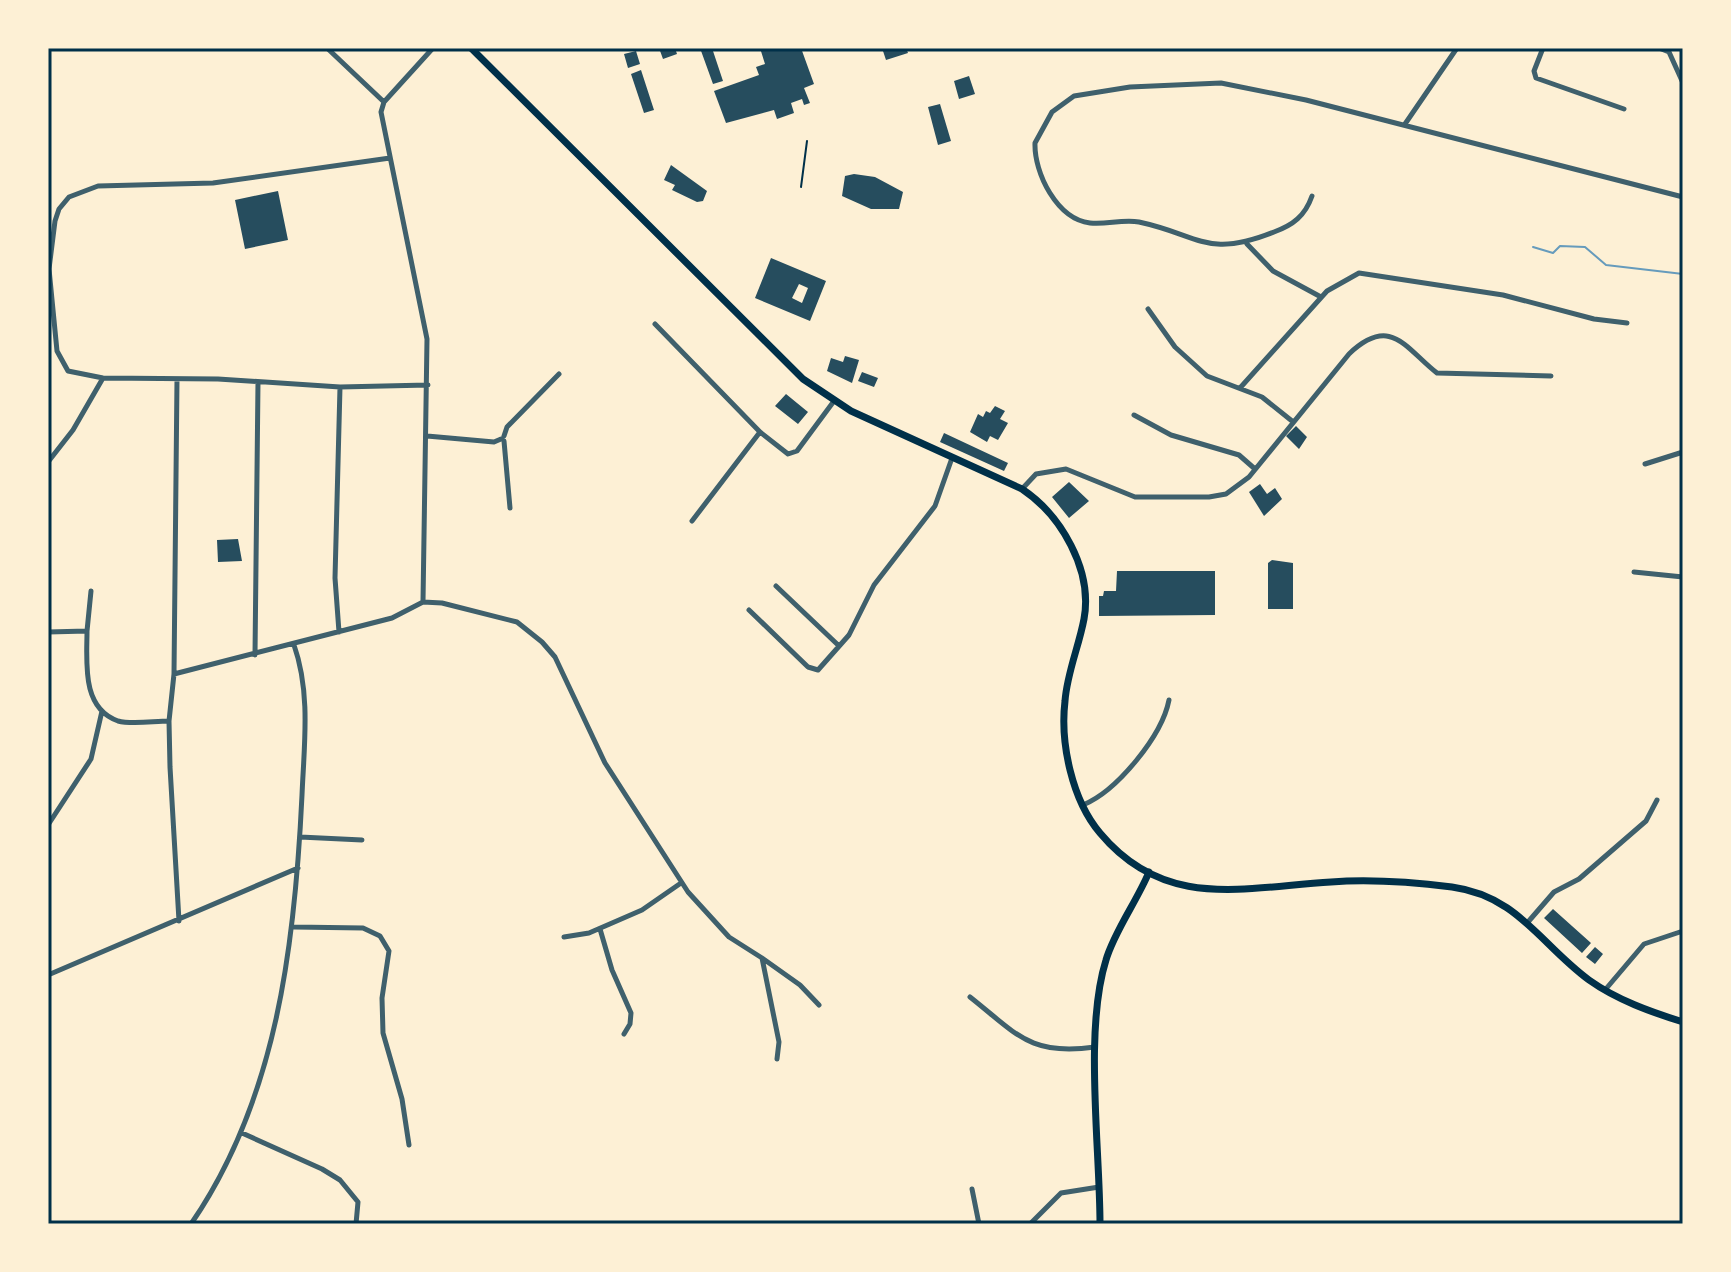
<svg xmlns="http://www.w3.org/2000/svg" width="1731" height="1272" viewBox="0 0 1731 1272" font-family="'Fira Sans Condensed',sans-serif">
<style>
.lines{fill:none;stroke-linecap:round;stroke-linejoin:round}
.stream{stroke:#669bbc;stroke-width:2}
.building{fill:#264d5e;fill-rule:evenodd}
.path{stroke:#003049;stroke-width:2}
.minor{stroke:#3f606c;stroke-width:5}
.secondary{stroke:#003049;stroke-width:7}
.neatline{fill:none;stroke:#003049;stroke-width:3}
</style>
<rect width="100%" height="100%" fill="#fdf0d5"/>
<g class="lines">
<path class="stream" d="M 1533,247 L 1553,253 L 1560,246 L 1585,247 L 1606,265 L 1683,274"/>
</g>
<path class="building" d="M 659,48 L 675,48 L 677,54 L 663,59 Z
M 700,48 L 712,48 L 723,81 L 713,84 Z
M 760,48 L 801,48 L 814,84 L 804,88 L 810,103 L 804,105 L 802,99 L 791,103 L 794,113 L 777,119 L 774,110 L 726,123 L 714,91 L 759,75 L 756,67 L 765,64 Z
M 882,48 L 906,48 L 908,53 L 886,60 Z
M 636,51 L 640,64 L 628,68 L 624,54 Z
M 641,70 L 654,110 L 644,113 L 631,74 Z
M 969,76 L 975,94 L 959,99 L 954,81 Z
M 940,104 L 951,141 L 938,145 L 928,107 Z
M 671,165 L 707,191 L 703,201 L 697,202 L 672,190 L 675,185 L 664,180 Z
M 854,174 L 875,177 L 903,192 L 899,209 L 871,209 L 842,196 L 845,176 Z
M 278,191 L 288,240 L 245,249 L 235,200 Z
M 771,258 L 826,281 L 810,321 L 755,298 ZM 799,284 L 808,288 L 802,303 L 792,298 Z
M 845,356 L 859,360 L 852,383 L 827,371 L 831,358 L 843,362 Z
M 862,372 L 878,378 L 874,387 L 858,381 Z
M 786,394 L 808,412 L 798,424 L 775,406 Z
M 995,406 L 1005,411 L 1000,419 L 1008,423 L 998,440 L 990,436 L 987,442 L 970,432 L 978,414 L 983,417 L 986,411 L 990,413 Z
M 1296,426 L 1307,437 L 1299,449 L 1286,436 Z
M 944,433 L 1008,463 L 1004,471 L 940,442 Z
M 1069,482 L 1089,501 L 1069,518 L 1052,497 Z
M 1260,484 L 1267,494 L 1275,488 L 1282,499 L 1264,516 L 1249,492 Z
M 238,539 L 242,561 L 218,562 L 217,540 Z
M 1272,560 L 1293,563 L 1293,609 L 1268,609 L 1268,563 Z
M 1117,571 L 1215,571 L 1215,615 L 1099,616 L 1099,596 L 1103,596 L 1104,591 L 1116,591 Z
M 1553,909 L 1591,943 L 1582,953 L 1544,918 Z
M 1595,947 L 1603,954 L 1595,964 L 1586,957 Z"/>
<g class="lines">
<path class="path" d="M 801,187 L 807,141"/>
<path class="minor" d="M 327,48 L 384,102
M 1543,48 L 1534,71 L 1536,78 L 1624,109
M 1659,48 L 1669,52 L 1683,83
M 1405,124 L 1457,48
M 390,158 L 213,183 L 98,186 L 69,197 L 59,209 L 55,221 L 49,269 L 57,351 L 68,371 L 103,378 L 218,379 L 340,387 L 428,385
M 1312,196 C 1305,216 1293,225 1274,232 C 1207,259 1200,235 1139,222 C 1122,219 1106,225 1090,223 C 1057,219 1034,173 1035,143 L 1052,112 L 1074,96 L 1130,87 L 1221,83 L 1306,100 L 1683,197
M 1247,244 L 1273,271 L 1321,297
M 1148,309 L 1175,347 L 1207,376 L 1262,397 L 1292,421
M 655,324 L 760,432 L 788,454 L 797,451 L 834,401
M 177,379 L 174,674 L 169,721 L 170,767 L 179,921
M 1240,388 L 1327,291 L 1359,273 L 1503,295 L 1594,319 L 1627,323
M 1134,415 L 1171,435 L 1239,455 L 1255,469
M 427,436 L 494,442 L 501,439
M 504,436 L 507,427 L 559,374
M 504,441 L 510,508
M 48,462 L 73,430 L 103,378
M 1645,464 L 1683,452
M 1022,489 L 1036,474 L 1066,469 L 1135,497 L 1209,497 L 1226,494 L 1249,477 L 1349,354 C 1391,314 1406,349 1437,373 L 1551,376
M 692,521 L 760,432
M 1634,572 L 1683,577
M 776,586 L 837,644
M 423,602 L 442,603 L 517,622 L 542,642 L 555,657 L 605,763 L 688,892 L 729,937 L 762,958 L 779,1042 L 777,1059
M 423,602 L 427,339 L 381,112 L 384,102 L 433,48
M 749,610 L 808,667 L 818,670 L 849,635 L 874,585 L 935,506 L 952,458
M 87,631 L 91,591
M 48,632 L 87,631 C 87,662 81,708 118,721 C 132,725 154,721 169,721
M 339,632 L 335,578 L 340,387
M 255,655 L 258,382
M 174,674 L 392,618 L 423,602
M 1083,805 C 1117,791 1162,736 1169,700
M 48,825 L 91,759 L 102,711
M 300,837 L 362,840
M 1528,922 L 1554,892 L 1579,879 L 1646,821 L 1657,800
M 294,927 L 363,928 L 380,936 L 389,951 L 382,998 L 383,1033 L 402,1099 L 409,1145
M 600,929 L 612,970 L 631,1013 L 630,1024 L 624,1034
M 564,937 L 589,933 L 642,910 L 681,883
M 762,958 L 800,985 L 819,1005
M 48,975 L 298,868
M 1605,990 L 1644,944 L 1683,931
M 970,997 C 1018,1035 1030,1056 1095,1047
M 242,1133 L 322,1169 L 340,1180 L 358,1202 L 356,1224
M 972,1189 L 979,1224
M 191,1224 C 277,1099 295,944 302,795 C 304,746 311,693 294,645
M 1030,1224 L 1061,1193 L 1099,1187"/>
<path class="secondary" d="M 471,48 L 803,379 L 851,411 L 1022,489 C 1061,515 1093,570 1084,619 C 1079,646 1067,673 1065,701 C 1060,743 1072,800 1100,833 C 1165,911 1244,887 1331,882 C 1371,879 1412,882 1452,887 C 1518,896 1540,944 1589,980 C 1617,1000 1651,1012 1683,1022
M 1100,1224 C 1100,1148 1084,1030 1106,960 C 1114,932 1137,901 1149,872"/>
</g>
<rect width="1731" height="1272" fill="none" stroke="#fdf0d5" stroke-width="100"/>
<rect x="50" y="50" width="1631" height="1172" class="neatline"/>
</svg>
